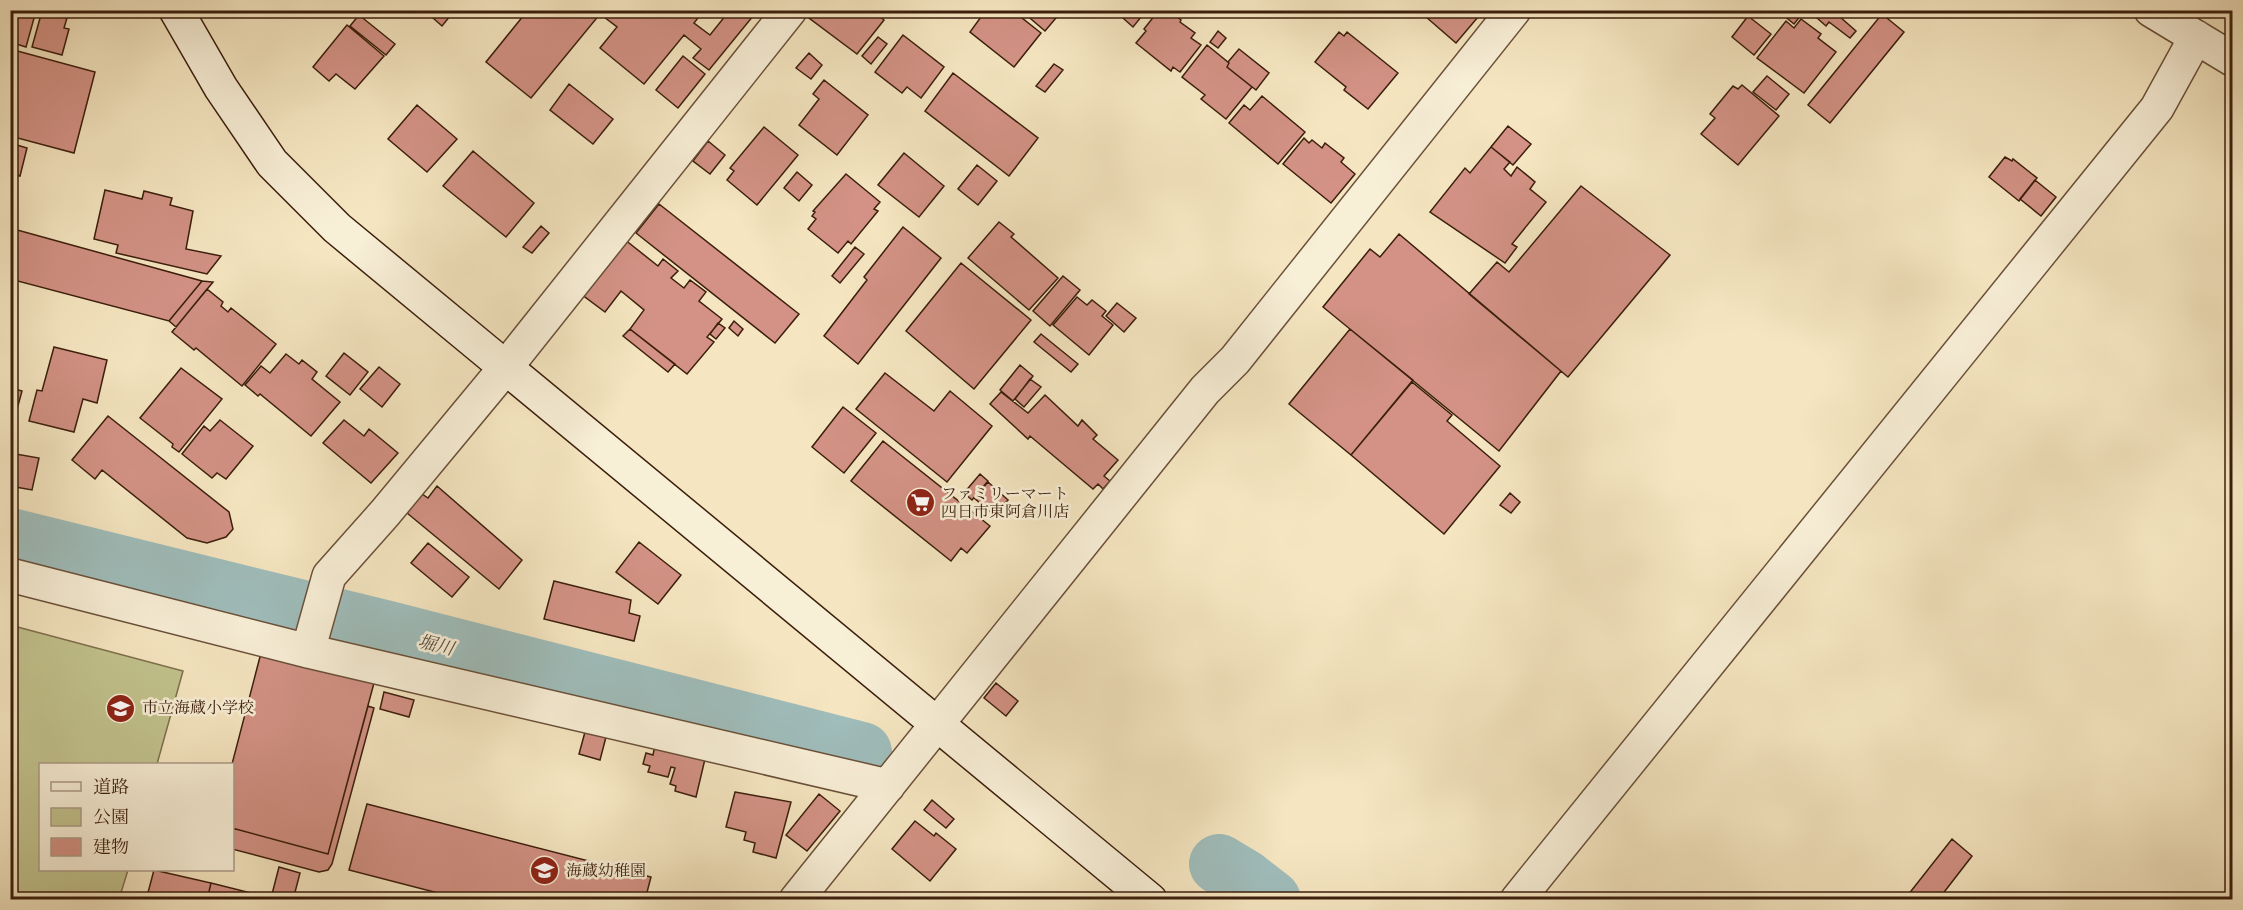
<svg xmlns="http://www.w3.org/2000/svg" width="2243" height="910" viewBox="0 0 2243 910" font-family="Alegreya,'Noto Serif JP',serif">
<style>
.green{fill:#c2c38e;stroke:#7e704d;stroke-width:1.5}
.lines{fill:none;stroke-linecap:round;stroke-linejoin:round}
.river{stroke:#9fbdbb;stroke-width:60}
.building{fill:#d39285;stroke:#3b1e0c;stroke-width:1.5}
.street-casing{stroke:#6a5039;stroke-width:36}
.secondary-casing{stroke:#3b1e0c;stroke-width:36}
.street{stroke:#f8efd7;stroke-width:33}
.secondary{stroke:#f8efd7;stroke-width:33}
.labels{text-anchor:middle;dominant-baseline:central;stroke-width:5;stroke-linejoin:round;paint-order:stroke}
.poi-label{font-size:16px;fill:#3b1e0c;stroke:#f8efd7;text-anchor:start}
.water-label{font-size:18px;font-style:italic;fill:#594e41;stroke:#f8efd7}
</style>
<rect width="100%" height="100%" fill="#f5e6c1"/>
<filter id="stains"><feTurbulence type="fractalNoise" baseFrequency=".00333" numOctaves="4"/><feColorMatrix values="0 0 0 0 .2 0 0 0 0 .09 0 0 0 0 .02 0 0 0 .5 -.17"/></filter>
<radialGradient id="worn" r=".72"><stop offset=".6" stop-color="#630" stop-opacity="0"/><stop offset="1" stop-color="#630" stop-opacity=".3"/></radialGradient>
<path class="green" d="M 10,625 L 183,671 L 157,764 L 40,764 L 40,870 L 128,870 L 119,899 L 11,899 Z"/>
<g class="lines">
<path class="river" d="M 10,538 L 388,631 L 862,752
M 1219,864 L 1244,879 L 1271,900"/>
</g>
<path class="building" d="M 12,10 L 36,11 L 26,47 L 10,42 Z
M 424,10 L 455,10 L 442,26 Z
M 528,10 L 620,10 L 626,15 L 630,10 L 704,10 L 694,23 L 710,35 L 730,10 L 758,10 L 709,70 L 693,58 L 701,49 L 684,35 L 644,84 L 600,48 L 617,27 L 600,14 L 531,98 L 486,62 Z
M 815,10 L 872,10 L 884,20 L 857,54 L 809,18 Z
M 986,10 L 1012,10 L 1041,33 L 1014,67 L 970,32 Z
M 1027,10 L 1059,10 L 1061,12 L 1045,31 L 1024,13 Z
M 1114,10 L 1133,10 L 1141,17 L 1133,27 Z
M 1159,10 L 1169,10 L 1181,20 L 1180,22 L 1195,33 L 1191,38 L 1201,45 L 1180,72 L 1173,67 L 1171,71 L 1136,43 L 1146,31 L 1144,29 Z
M 1418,10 L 1484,10 L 1456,43 Z
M 1777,10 L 1805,10 L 1794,24 Z
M 1808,10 L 1832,10 L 1856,31 L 1850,38 L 1829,22 L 1826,26 Z
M 42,11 L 67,18 L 64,28 L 69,29 L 62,55 L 32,47 Z
M 1882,14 L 1904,32 L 1830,123 L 1808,105 Z
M 359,15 L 395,44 L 386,55 L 350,26 Z
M 1748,16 L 1771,34 L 1754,55 L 1732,37 Z
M 1801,19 L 1821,34 L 1818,38 L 1836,52 L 1804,93 L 1757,58 L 1786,21 L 1794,28 Z
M 347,25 L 384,56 L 355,89 L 336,74 L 329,81 L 313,67 Z
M 1218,31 L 1226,38 L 1218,48 L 1210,42 Z
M 1339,32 L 1344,36 L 1347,32 L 1398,73 L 1368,109 L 1344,90 L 1346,87 L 1315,62 Z
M 903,35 L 944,67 L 921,98 L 907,87 L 902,93 L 875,72 Z
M 878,37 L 887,44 L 871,64 L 862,56 Z
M 1207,45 L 1229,63 L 1227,67 L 1252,87 L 1226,119 L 1201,99 L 1205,95 L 1182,77 Z
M 10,49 L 95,72 L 74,153 L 10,136 Z
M 1239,49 L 1269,73 L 1256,90 L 1227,67 L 1229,63 L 1228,62 Z
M 809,53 L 822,65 L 811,79 L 796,68 Z
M 683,56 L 705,74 L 678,108 L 656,90 Z
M 1054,64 L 1063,70 L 1045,92 L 1036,86 Z
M 953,73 L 1038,138 L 1009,176 L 925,111 Z
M 1767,76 L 1789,94 L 1776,110 L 1753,92 Z
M 824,80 L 868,115 L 837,155 L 799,125 L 819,99 L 813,94 Z
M 569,84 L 613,119 L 593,144 L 550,110 Z
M 1742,85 L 1779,116 L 1738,165 L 1701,134 L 1715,118 L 1710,114 L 1733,86 L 1738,89 Z
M 1262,96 L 1305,132 L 1278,164 L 1229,123 L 1244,105 L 1250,110 Z
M 417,105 L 457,139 L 427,172 L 388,139 Z
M 1508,126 L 1531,144 L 1513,165 L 1491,147 Z
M 764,127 L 798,155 L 757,205 L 727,180 L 734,171 L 730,168 Z
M 1304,138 L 1309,143 L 1312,140 L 1322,148 L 1325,143 L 1344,158 L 1341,162 L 1355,174 L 1331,203 L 1283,164 Z
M 708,141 L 725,155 L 710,174 L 693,161 Z
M 10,143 L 27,148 L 20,176 L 10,174 Z
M 1491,147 L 1510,162 L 1504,169 L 1511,176 L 1517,167 L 1535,182 L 1530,189 L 1546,202 L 1512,244 L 1517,247 L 1505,263 L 1430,212 L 1465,168 L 1470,173 Z
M 473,151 L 534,203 L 506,237 L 443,186 Z
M 904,153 L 944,186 L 919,217 L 878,185 Z
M 2005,157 L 2012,161 L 2013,159 L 2037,178 L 2019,201 L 1989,177 Z
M 977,165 L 997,181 L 978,205 L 958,189 Z
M 797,172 L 812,185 L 799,201 L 784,188 Z
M 846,174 L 880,202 L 874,209 L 878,211 L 851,244 L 848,241 L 838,253 L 808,229 L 816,219 L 812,216 L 815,212 L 813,211 Z
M 2035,180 L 2056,197 L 2041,216 L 2020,199 Z
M 1581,186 L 1670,255 L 1568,377 L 1469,294 L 1497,262 L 1509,272 Z
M 105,190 L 142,199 L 144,191 L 172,198 L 170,205 L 193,211 L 186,249 L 221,256 L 207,274 L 116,253 L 118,245 L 94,239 Z
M 659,204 L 799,314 L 775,343 L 636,233 Z
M 999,222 L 1014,234 L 1011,237 L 1058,278 L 1029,310 L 968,258 Z
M 541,226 L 549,233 L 532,253 L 523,247 Z
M 903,227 L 941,258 L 858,364 L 824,336 L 867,280 L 864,277 Z
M 10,228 L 202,281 L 169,321 L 10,279 Z
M 1399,234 L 1561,371 L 1499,451 L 1323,307 L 1370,249 L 1380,257 Z
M 624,239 L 658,266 L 663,259 L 678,271 L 671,278 L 684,288 L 690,280 L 706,292 L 699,301 L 722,319 L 707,337 L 714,342 L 687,374 L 630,329 L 644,310 L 621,291 L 605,312 L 581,294 Z
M 855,247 L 864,254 L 840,283 L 832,276 Z
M 961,263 L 1031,320 L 974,389 L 906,331 Z
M 1063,276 L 1080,290 L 1050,326 L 1033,311 Z
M 202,281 L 213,282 L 176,327 L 169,321 Z
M 207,289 L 223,302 L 221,306 L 228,312 L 231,308 L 276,344 L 242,386 L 196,348 L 194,350 L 172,332 Z
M 1077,297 L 1087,305 L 1092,300 L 1106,311 L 1102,316 L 1113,325 L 1089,355 L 1053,325 Z
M 1117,303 L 1136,318 L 1124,332 L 1106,316 Z
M 734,321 L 743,329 L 738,336 L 729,328 Z
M 718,323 L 725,328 L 716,339 L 710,334 Z
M 630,329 L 675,364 L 668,372 L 623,336 Z
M 1350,329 L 1413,380 L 1351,455 L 1289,404 Z
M 1041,334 L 1078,364 L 1071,372 L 1034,342 Z
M 54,347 L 107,360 L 97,403 L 83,399 L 74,432 L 29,421 L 37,390 L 42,391 Z
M 344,353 L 368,372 L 350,395 L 326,376 Z
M 286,354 L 299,364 L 302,360 L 317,372 L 312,379 L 340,402 L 311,436 L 260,394 L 258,396 L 245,385 L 261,366 L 270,373 Z
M 1020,365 L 1033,376 L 1013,401 L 1000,390 Z
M 379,367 L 400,384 L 382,407 L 360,389 Z
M 181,368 L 222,399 L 179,452 L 172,447 L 173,444 L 140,418 Z
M 885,373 L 934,411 L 950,391 L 992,426 L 947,482 L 856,409 Z
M 1030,379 L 1041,387 L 1024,407 L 1015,399 Z
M 1412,382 L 1452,415 L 1447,421 L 1500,466 L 1444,534 L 1351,455 Z
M 11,388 L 22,391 L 16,413 L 10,412 Z
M 1001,392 L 1028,413 L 1045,395 L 1078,426 L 1082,420 L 1097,435 L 1093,439 L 1118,460 L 1104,476 L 1110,481 L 1103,489 L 1098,484 L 1093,489 L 1030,436 L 1028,439 L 990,404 Z
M 843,407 L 876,433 L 844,473 L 812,447 Z
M 108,416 L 229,512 L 233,529 L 226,537 L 207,543 L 187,538 L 102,470 L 95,479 L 72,460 Z
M 220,420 L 253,446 L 226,479 L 217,473 L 212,478 L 182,454 L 204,426 L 210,431 Z
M 344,420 L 364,436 L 369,429 L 398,453 L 371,483 L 323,443 Z
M 883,441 L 990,526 L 967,553 L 961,548 L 951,561 L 851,481 Z
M 10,453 L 39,458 L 32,490 L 10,486 Z
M 980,474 L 988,481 L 972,500 L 964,493 Z
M 988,482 L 1008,500 L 994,515 L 974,498 Z
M 437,486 L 522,560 L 499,589 L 407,513 L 422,494 L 428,498 Z
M 1510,493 L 1520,502 L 1511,513 L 1500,505 Z
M 639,542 L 681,575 L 658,604 L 616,572 Z
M 428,543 L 469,577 L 452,597 L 411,563 Z
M 554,581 L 631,600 L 629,613 L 640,616 L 634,641 L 544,619 Z
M 261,653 L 374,683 L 328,854 L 232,828 L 232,764 Z
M 996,683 L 1018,701 L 1006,716 L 984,698 Z
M 384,692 L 414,700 L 409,717 L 380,709 Z
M 368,706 L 374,708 L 332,864 L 328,870 L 319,872 L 232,849 L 232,828 L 328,854 Z
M 585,732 L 606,737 L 600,760 L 579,754 Z
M 655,745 L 705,759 L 696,797 L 675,791 L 676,786 L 670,784 L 675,768 L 671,767 L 668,777 L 648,772 L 650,766 L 643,764 L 646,753 L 653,755 Z
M 735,792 L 791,802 L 776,858 L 753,852 L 755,843 L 744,840 L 746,832 L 726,827 Z
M 819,794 L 840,811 L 807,851 L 786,835 Z
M 932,800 L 954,819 L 946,828 L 924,810 Z
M 367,804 L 651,877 L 645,900 L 465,900 L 349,870 Z
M 915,821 L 934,836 L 936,833 L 956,849 L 930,881 L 892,849 Z
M 1952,839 L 1972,856 L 1938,900 L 1904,900 Z
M 279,867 L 300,873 L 293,900 L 271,898 Z
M 154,870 L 211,883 L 207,900 L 146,900 Z
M 211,883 L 271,898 L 276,900 L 207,900 Z"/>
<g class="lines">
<defs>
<path id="street" d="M 2151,10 L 2232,59
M 10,575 L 308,651 L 888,786
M 308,651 L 329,576 L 385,513 L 506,367 L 790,10
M 796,900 L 1205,390 L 1235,360 L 1514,10
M 1517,900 L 2157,108 L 2196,37"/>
<path id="secondary" d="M 176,10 L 221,88 L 272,163 L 337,228 L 1150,900"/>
</defs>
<use href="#street" class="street-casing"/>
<use href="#secondary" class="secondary-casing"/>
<use href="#street" class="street"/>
<use href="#secondary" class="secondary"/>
</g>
<defs>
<symbol id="supermarket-disc" viewBox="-11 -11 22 22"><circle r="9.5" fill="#8f2418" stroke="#f8efd7"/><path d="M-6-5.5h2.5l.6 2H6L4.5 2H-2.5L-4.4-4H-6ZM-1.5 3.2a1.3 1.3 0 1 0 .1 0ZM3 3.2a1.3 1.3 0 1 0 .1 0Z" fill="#fff"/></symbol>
<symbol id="school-disc" viewBox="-11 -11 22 22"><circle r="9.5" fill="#8f2418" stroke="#f8efd7"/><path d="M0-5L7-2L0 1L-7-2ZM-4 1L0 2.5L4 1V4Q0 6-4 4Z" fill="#fff"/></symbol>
</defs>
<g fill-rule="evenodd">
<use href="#supermarket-disc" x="904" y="486" width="33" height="33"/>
<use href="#school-disc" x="104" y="692" width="33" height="33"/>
<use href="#school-disc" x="528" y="854" width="33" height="33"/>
</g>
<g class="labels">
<g class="poi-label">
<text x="941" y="494">ファミリーマート<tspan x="941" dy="18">四日市東阿倉川店</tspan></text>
<text x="142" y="708">市立海蔵小学校</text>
<text x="566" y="871">海蔵幼稚園</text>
</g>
<g class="water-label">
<text transform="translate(436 645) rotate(14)">堀川</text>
</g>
</g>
<rect width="2243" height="910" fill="none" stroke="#f5e6c1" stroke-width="36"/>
<rect x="12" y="12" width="2219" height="886" fill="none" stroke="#3b1e0c" stroke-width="3"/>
<rect x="18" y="18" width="2207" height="874" fill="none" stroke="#3b1e0c" stroke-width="1.5"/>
<rect x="39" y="763" width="195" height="108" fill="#f8efd7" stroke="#ac9b86" stroke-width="1.5"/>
<rect x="51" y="782" width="30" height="9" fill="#f8efd7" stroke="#ac9b86" stroke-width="1.5"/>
<text x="93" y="793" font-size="18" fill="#3b1e0c">道路</text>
<rect x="51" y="808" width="30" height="18" fill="#c2c38e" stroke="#ac9b86" stroke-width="1.5"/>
<text x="93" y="823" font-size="18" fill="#3b1e0c">公園</text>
<rect x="51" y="838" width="30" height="18" fill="#d39285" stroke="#ac9b86" stroke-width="1.5"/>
<text x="93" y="853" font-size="18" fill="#3b1e0c">建物</text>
<rect width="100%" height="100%" filter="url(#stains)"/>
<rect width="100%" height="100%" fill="url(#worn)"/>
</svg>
